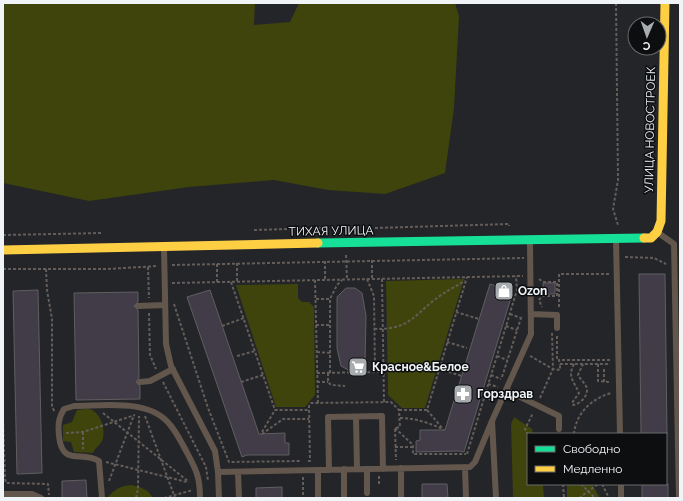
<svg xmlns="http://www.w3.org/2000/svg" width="683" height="501" viewBox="0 0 683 501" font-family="Raleway,sans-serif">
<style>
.green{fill:#3e440b}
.building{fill:#423c48;stroke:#5f5f62}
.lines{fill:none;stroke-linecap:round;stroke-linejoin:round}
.path{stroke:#645d59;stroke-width:2;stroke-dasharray:3 2;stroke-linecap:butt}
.lane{stroke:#63564d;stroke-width:6}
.fast{stroke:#16e098;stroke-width:9}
.slow{stroke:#ffcf43;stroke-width:9}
.labels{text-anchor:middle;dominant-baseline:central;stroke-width:3;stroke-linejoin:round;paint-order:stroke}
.street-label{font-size:12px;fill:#f1f4f7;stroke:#0c0e10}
.poi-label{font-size:12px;font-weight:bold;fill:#f1f4f7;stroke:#0c0e10;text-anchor:start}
</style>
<rect width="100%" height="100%" fill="#232528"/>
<path class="green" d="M 3,3 L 255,3 L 254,25 L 290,22 L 299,3 L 455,3 L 459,16 L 454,108 L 445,173 L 385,194 L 328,190 L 274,180 L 189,187 L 89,201 L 3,183 Z
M 464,279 L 425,408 L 402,408 L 388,395 L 386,281 Z
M 298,284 L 298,298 L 302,302 L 309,302 L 314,307 L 315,395 L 305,407 L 276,407 L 236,285 Z
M 77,410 C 81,410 88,408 92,410 C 102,415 106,432 102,441 C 100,445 95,448 93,453 L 74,452 L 71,442 L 63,441 L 63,425 L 72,422 Z
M 514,417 L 532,429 L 533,434 L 528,434 L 528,484 L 543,484 L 544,498 L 513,498 L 511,424 Z
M 567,484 L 592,484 L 600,498 L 567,498 Z
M 131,485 C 141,487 148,489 153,498 L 107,498 C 115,489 120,486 131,485 Z"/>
<path class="building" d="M 639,274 L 665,274 L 667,434 L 641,434 Z
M 543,283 L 555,283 L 555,294 L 543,294 Z
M 490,284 L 513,291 L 464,452 L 459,451 L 416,452 L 416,441 L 420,440 L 420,430 L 445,430 Z
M 346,288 L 355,288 L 362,293 L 366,316 L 365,362 L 360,369 L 352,372 L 341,366 L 337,348 L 337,297 Z
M 38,290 L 42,473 L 17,474 L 13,291 Z
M 210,290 L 259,434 L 285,433 L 285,443 L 289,443 L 289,455 L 247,455 L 242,457 L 187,297 Z
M 138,292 L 138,302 L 134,306 L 138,310 L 139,378 L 136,382 L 140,386 L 140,399 L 76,400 L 74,293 Z
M 86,480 L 87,498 L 62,498 L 62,481 Z
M 422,484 L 447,484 L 448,498 L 422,498 Z
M 642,484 L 668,484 L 668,498 L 642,498 Z
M 282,487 L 282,498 L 256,498 L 256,488 Z"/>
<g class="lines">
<path class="path" d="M 616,3 L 618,180 L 613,209 L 618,225
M 375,228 L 509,224 L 509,226
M 254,230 L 325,228 L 325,231
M 3,235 L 102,233
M 346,255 L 347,280
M 625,257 L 654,258 L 666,264
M 372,260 L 372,279
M 325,261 L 325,280
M 237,263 L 237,282
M 217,264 L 217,282
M 172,265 L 524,258
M 148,267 L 149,298
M 3,269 L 107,269 L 158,266
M 46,269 L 47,290 L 52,319 L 52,407 L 55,412
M 367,279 L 374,296 L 375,372
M 382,279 L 384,402
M 539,279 L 543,282 L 557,282 L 557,296 L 542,296 L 539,300 L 542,307
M 315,280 L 318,403
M 231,282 L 275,410 L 309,410
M 172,283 L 523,276
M 316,299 L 330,299
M 174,304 L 208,408 L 229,462 L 300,461
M 559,307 L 559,274 L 610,274
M 456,312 L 479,319
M 149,313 L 150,355 L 156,369
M 510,314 L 521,318
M 316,325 L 329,325
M 222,326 L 244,318
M 506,326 L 517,330
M 374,329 C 407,329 410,320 433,301 C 443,293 454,287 465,281
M 557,336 L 557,358 L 559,360
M 447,342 L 467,348
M 317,352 L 330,353
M 237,356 L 255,351
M 497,356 L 507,360
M 530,356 L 553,369 L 560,370 L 560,364
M 610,360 L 559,360 L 560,364 L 610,364
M 574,364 C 567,377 574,381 579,393 L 572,403 L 573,405 C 581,404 590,394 586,386 C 583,381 580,379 578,375 L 583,364
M 598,364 L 598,381 L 610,382
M 439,369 L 462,376
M 317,373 L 383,372
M 328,373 L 328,382 L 331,385 L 345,386
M 330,373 L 330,299 L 337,285 L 342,280
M 491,375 L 501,379
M 502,377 L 522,315
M 163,382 L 206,467 L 208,481
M 241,382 L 263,375
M 317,382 L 328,382
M 604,382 L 604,369
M 488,384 L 498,387
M 484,397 L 492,400
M 540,398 L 553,369 L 552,333
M 399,410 L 427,410 L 467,277
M 427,410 L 443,429
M 103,413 L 189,482
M 145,416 L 175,498
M 400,418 C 415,418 430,423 444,430
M 3,419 L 5,479 L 6,483 L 48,484 L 49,495
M 395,428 L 413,445 L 413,454 L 466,454
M 83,432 L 83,449
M 262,432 L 275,410
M 66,433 L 83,432 L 135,415
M 262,434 L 283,419 L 309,419
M 574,434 C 576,413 591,399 611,393
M 528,435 L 525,429 L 533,413
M 395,447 L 413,447
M 467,454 L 517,290 L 516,276
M 308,461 L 310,461 L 309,406 L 311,403 L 391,402 L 399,410 L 400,427 L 395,428 L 396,460
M 106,462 L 187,482
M 379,476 L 379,486
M 303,477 L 303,498
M 109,481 L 134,415
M 563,484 L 564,498
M 581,484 L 595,498
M 602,484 L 609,498
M 136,498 L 138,489 L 139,416
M 164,498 L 193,490
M 579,498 L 598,484"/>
<path class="lane" d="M 657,232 L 674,244 L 679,498
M 616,240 L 620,434
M 164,247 L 166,344 L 171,366 L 215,451 L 218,472 L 219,498
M 138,306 L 165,305
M 531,314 L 557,315 L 557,328
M 140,382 L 150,381 L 173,369
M 506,390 L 559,416 L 559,429
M 356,417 L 357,469
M 465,467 L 466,498
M 401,468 L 401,498
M 344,469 L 344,498
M 367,469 L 367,493
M 318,470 L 318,498
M 329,470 L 328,417 L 382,416 L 383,469
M 218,472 L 470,467 L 475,462 L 492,421
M 238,472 L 239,498
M 621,484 L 621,498
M 3,494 L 32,494 L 41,498
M 102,498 L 99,461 C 82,450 62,467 59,436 C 58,425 58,419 64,409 L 74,406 C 104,406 151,398 171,426 C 176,432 180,440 184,447 C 195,468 200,474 200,498
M 496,498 L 492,421 L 531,334 L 530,242"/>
<path class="fast" d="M 318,243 L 644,238"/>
<path class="slow" d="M 644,238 L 651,238 L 657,232 L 661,221 L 665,3
M 3,250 L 318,243"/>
</g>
<defs>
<symbol id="shop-square" viewBox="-11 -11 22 22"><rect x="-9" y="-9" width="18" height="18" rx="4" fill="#a9acaf" stroke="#0c0e10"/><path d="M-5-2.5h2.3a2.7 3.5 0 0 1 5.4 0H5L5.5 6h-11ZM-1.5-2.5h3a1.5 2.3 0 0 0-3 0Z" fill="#fff"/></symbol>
<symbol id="supermarket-square" viewBox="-11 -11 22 22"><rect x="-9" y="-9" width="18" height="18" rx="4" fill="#a9acaf" stroke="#0c0e10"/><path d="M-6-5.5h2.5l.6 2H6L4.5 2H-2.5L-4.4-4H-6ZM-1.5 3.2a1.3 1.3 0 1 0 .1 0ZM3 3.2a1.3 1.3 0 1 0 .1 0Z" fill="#fff"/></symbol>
<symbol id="pharmacy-square" viewBox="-11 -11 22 22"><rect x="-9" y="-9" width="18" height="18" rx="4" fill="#a9acaf" stroke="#0c0e10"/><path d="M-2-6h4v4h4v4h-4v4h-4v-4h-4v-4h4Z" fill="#fff"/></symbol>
</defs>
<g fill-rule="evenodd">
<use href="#shop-square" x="493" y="280" width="22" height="22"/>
<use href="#supermarket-square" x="347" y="356" width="22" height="22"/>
<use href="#pharmacy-square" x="452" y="383" width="22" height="22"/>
</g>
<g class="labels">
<g class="street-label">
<text transform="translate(650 130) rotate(-89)">УЛИЦА НОВОСТРОЕК</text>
<text transform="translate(331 231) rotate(-1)">ТИХАЯ УЛИЦА</text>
</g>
<g class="poi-label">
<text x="518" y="291">Ozon</text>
<text x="372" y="367">Красное&amp;Белое</text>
<text x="477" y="394">Горздрав</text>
</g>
</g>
<rect width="683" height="501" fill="none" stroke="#f1f4f7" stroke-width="8"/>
<rect x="527" y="433" width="140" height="52" fill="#0c0e10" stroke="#686a6c"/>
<rect x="535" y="446" width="20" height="6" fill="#16e098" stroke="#686a6c"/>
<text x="563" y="453" font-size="12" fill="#f1f4f7">Свободно</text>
<rect x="535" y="466" width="20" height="6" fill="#ffcf43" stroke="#686a6c"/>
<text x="563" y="473" font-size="12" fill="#f1f4f7">Медленно</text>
<g transform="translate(647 36) rotate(182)"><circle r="19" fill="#0c0e10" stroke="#686a6c"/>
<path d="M0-3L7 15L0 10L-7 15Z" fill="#a9acaf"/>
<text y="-6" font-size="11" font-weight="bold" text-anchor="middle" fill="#f1f4f7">С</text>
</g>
</svg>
